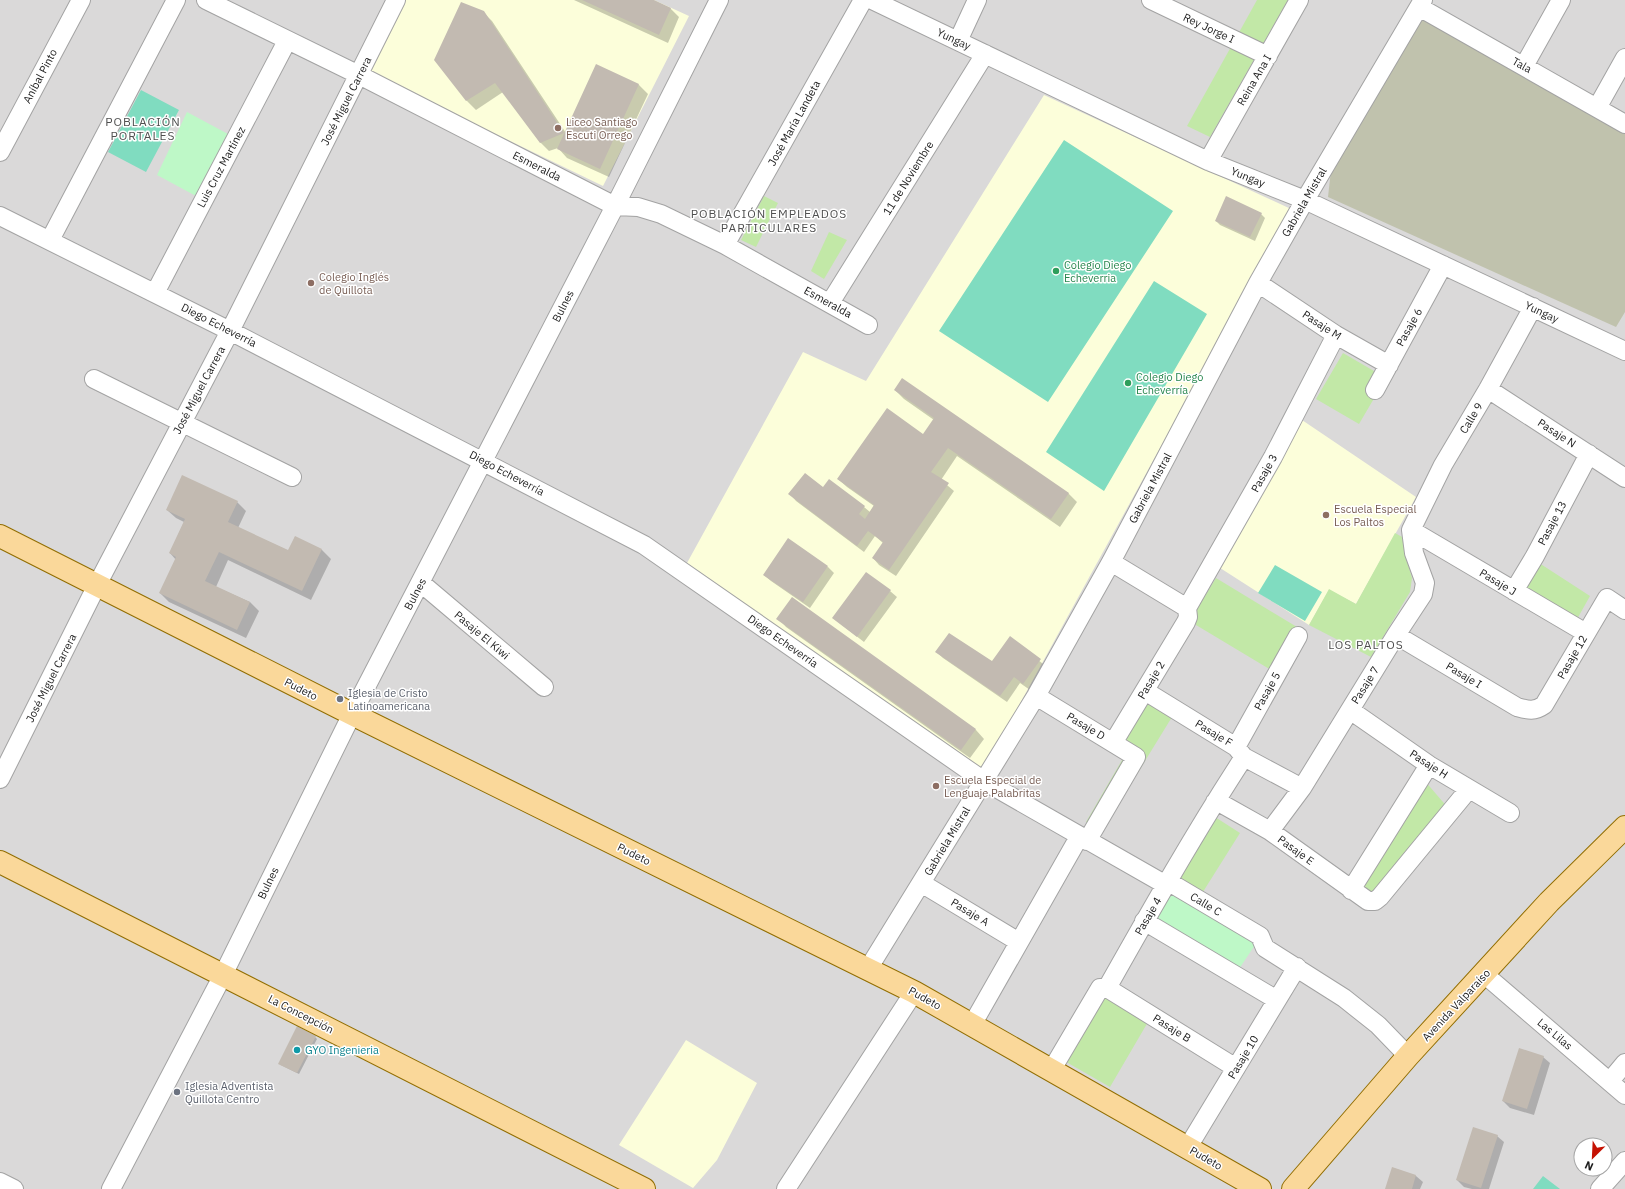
<svg xmlns="http://www.w3.org/2000/svg" width="1625" height="1189" viewBox="0 0 1625 1189" font-family="'IBM Plex Sans',sans-serif">
<style>
.residential{fill:#dad9d9;fill-rule:evenodd}
.education{fill:#fcfeda}
.construction{fill:#c0c2ad}
.grass{fill:#c2e8a7}
.park{fill:#bef8c7}
.pitch{fill:#80dcc0}
.shadow{fill:#0003}
.building{fill:#c2bab1}
.lines{fill:none;stroke-linecap:round;stroke-linejoin:round}
.minor-casing{stroke:#a3a3a3;stroke-width:20}
.major-casing{stroke:#926e02;stroke-width:24}
.minor{stroke:#fff;stroke-width:18}
.major{stroke:#fad89a;stroke-width:22}
.education-dot{fill:#8d6e63;stroke:#fff;stroke-width:1.5}
.leisure-dot{fill:#2e9e5b;stroke:#fff;stroke-width:1.5}
.worship-dot{fill:#6b7280;stroke:#fff;stroke-width:1.5}
.culture-dot{fill:#0f9aa8;stroke:#fff;stroke-width:1.5}
.labels{text-anchor:middle;dominant-baseline:central;stroke-width:3;stroke-linejoin:round;paint-order:stroke}
.street-label{font-size:11px;fill:#1c1c1c;stroke:#fff}
.education-label{font-size:11px;fill:#785e54;stroke:#fff;text-anchor:start}
.leisure-label{font-size:11px;fill:#27864d;stroke:#fff;text-anchor:start}
.worship-label{font-size:11px;fill:#5b616d;stroke:#fff;text-anchor:start}
.culture-label{font-size:11px;fill:#0d838f;stroke:#fff;text-anchor:start}
.neighbourhood-label{font-size:12px;letter-spacing:1px;fill:#4f4f4f;stroke:#fff}
</style>
<rect width="100%" height="100%" fill="#edeae2"/>
<path class="residential" d="M 0,0 L 1625,0 L 1625,1189 L 0,1189 ZM 1581,1145 L 1605,1145 L 1605,1169 L 1581,1169 Z"/>
<path class="education" d="M 401,0 L 654,0 L 689,16 L 603,186 L 365,71 Z
M 1044,95 L 1291,209 L 983,771 L 687,563 L 803,352 L 866,381 Z
M 1302,420 L 1416,497 L 1356,604 L 1329,590 L 1309,625 L 1217,566 Z
M 686,1040 L 757,1083 L 717,1160 L 693,1188 L 619,1145 Z"/>
<path class="construction" d="M 1423,18 L 1625,133 L 1625,312 L 1616,327 L 1328,197 L 1331,170 Z"/>
<path class="grass" d="M 1257,0 L 1288,0 L 1210,137 L 1187,126 Z
M 764,196 L 778,203 L 756,247 L 741,240 Z
M 829,232 L 847,240 L 824,279 L 811,271 Z
M 1343,353 L 1386,378 L 1359,424 L 1316,399 Z
M 1395,533 L 1404,538 L 1407,561 L 1412,578 L 1410,592 L 1371,657 L 1309,625 L 1329,589 L 1356,604 Z
M 1536,561 L 1590,596 L 1576,621 L 1521,588 Z
M 1216,578 L 1297,627 L 1271,670 L 1196,625 L 1195,612 Z
M 1145,701 L 1172,717 L 1102,831 L 1086,822 L 1129,748 L 1121,743 Z
M 1424,780 L 1449,809 L 1375,898 L 1356,888 Z
M 1215,817 L 1240,833 L 1201,895 L 1177,880 Z
M 1101,991 L 1148,1022 L 1110,1087 L 1061,1059 Z"/>
<path class="park" d="M 187,112 L 228,134 L 196,196 L 157,175 Z
M 1172,888 L 1259,939 L 1237,972 L 1149,921 Z"/>
<path class="pitch" d="M 141,90 L 179,110 L 146,172 L 108,152 Z
M 1064,140 L 1173,211 L 1048,402 L 939,331 Z
M 1154,281 L 1207,314 L 1104,491 L 1046,452 Z
M 1275,565 L 1322,592 L 1305,621 L 1258,593 Z
M 1543,1176 L 1560,1189 L 1533,1189 Z"/>
<path class="shadow" d="M 574,0 L 652,0 L 670,8 L 679,17 L 668,43 Z
M 483,12 L 492,21 L 566,133 L 597,66 L 639,85 L 648,94 L 609,177 L 567,158 L 558,148 L 549,151 L 540,142 L 503,92 L 476,110 L 467,101 L 435,60 Z
M 1261,214 L 1265,218 L 1255,241 L 1220,225 L 1216,221 Z
M 895,390 L 1068,493 L 1077,502 L 1060,527 L 957,456 L 941,480 L 954,491 L 896,576 L 879,565 L 873,558 L 883,543 L 875,536 L 864,552 L 796,501 L 790,494 L 864,507 L 870,512 L 874,506 L 847,487 L 838,479 L 924,435 L 934,420 L 904,399 Z
M 237,502 L 246,511 L 238,528 L 289,551 L 295,537 L 322,550 L 331,559 L 311,600 L 228,560 L 216,587 L 250,602 L 259,611 L 246,638 L 169,602 L 160,593 L 176,560 L 170,553 L 184,522 L 176,518 L 167,510 Z
M 828,567 L 834,573 L 810,608 L 771,581 L 764,575 Z
M 890,591 L 897,597 L 864,642 L 833,618 Z
M 792,599 L 976,730 L 984,739 L 970,758 L 786,627 L 778,618 Z
M 1010,638 L 1047,667 L 1030,690 L 1020,683 L 1007,702 L 943,658 L 937,652 L 992,662 Z
M 315,1037 L 317,1039 L 299,1074 L 281,1065 Z
M 1543,1057 L 1550,1063 L 1534,1115 L 1510,1108 L 1503,1101 Z
M 1497,1136 L 1504,1142 L 1489,1189 L 1472,1189 L 1464,1187 L 1457,1180 Z
M 1393,1168 L 1416,1176 L 1423,1182 L 1420,1189 L 1386,1189 Z"/>
<path class="building" d="M 582,0 L 654,0 L 671,8 L 659,35 Z
M 461,2 L 484,11 L 564,133 L 540,143 L 495,83 L 466,101 L 434,60 Z
M 596,64 L 639,84 L 600,169 L 557,149 Z
M 1226,196 L 1262,213 L 1250,237 L 1215,221 Z
M 902,378 L 1069,493 L 1051,519 L 948,448 L 931,472 L 949,483 L 889,570 L 872,558 L 883,542 L 868,531 L 857,546 L 788,494 L 805,473 L 823,487 L 829,479 L 865,506 L 859,514 L 865,519 L 874,505 L 837,479 L 887,408 L 923,434 L 934,418 L 894,390 Z
M 182,475 L 238,501 L 228,522 L 288,550 L 295,536 L 322,549 L 302,591 L 219,552 L 205,581 L 250,602 L 237,630 L 159,593 L 176,557 L 169,553 L 185,519 L 166,510 Z
M 788,538 L 828,566 L 803,602 L 763,575 Z
M 866,572 L 891,590 L 857,637 L 832,618 Z
M 792,597 L 976,729 L 961,750 L 776,619 Z
M 949,633 L 992,661 L 1010,636 L 1041,659 L 1023,684 L 1014,677 L 1000,696 L 935,652 Z
M 297,1026 L 316,1036 L 297,1073 L 278,1064 Z
M 1519,1048 L 1544,1056 L 1527,1109 L 1502,1101 Z
M 1473,1127 L 1498,1135 L 1481,1188 L 1456,1180 Z
M 1392,1167 L 1416,1175 L 1412,1189 L 1385,1189 Z"/>
<g class="lines">
<defs>
<path id="minor" d="M 206,0 L 359,75 L 615,206 L 638,207 L 661,214 L 725,245 L 868,325
M 872,0 L 1208,161 L 1305,200 L 1625,351
M 1151,0 L 1268,56
M 1419,7 L 1625,124
M 958,41 L 977,0
M 1524,66 L 1561,0
M 1597,108 L 1625,58
M 0,152 L 81,0
M 1208,161 L 1299,0
M 0,216 L 230,331 L 644,545 L 984,781 L 1166,885 L 1174,885 L 1260,936 L 1265,948 L 1344,998 L 1378,1025 L 1408,1056
M 50,240 L 176,0
M 725,245 L 863,0
M 1258,283 L 1336,335 L 1389,365
M 155,293 L 287,41
M 830,303 L 985,54
M 94,379 L 292,477
M 1488,389 L 1625,478
M 1375,390 L 1443,265
M 1411,530 L 1443,465 L 1488,389 L 1533,307
M 1411,530 L 1586,633
M 1111,562 L 1187,608 L 1188,617 L 1186,622 L 1113,743
M 421,583 L 544,687
M 1514,591 L 1535,556 L 1589,454
M 1187,608 L 1273,457 L 1336,335
M 1396,635 L 1517,707 C 1528,710 1534,712 1544,705 L 1607,598 L 1625,610
M 1145,691 L 1236,747 L 1244,757 L 1302,788
M 1036,696 L 1136,757 L 1087,841
M 1350,710 L 1429,765 L 1510,813
M 1236,747 L 1298,636
M 0,779 L 97,585 L 230,331 L 396,0
M 1215,802 L 1222,804 L 1270,831 L 1368,901 L 1375,901 L 1380,897 L 1469,789
M 1270,831 L 1302,788 L 1396,635 L 1423,594 L 1425,583 L 1414,553 L 1411,530
M 921,883 L 1019,942
M 1351,890 L 1429,765
M 1144,921 L 1277,1000
M 868,969 L 1036,696 L 1111,562 L 1258,283 L 1305,200 L 1423,0
M 1484,974 L 1625,1095
M 1107,988 C 1151,910 1195,832 1244,757
M 1107,988 L 1236,1068
M 972,1025 L 1079,837
M 1051,1071 L 1100,988 L 1107,988
M 1610,1081 L 1625,1063
M 1188,1147 L 1297,967
M 0,1182 L 14,1189
M 111,1189 L 223,975 L 352,714 L 615,206 L 719,0
M 786,1189 L 914,992
M 1600,1189 L 1625,1161"/>
<path id="major" d="M 0,536 L 352,714 L 914,992 L 1260,1189
M 0,862 L 644,1189
M 1293,1189 L 1408,1056 L 1549,902 L 1625,827"/>
</defs>
<use href="#minor" class="minor-casing"/>
<use href="#major" class="major-casing"/>
<use href="#minor" class="minor"/>
<use href="#major" class="major"/>
</g>
<g class="education-dot">
<circle cx="558" cy="128" r="4"/>
<circle cx="311" cy="283" r="4"/>
<circle cx="1326" cy="515" r="4"/>
<circle cx="936" cy="786" r="4"/>
</g>
<g class="leisure-dot">
<circle cx="1056" cy="271" r="4"/>
<circle cx="1128" cy="383" r="4"/>
</g>
<g class="worship-dot">
<circle cx="340" cy="699" r="4"/>
<circle cx="177" cy="1092" r="4"/>
</g>
<circle class="culture-dot" cx="297" cy="1050" r="4"/>
<g class="labels">
<g class="street-label">
<text transform="translate(1209 28) rotate(25)">Rey Jorge I</text>
<text transform="translate(954 39) rotate(25)">Yungay</text>
<text transform="translate(1522 65) rotate(30)">Tala</text>
<text transform="translate(40 76) rotate(-62)">Aníbal Pinto</text>
<text transform="translate(1254 80) rotate(-60)">Reina Ana I</text>
<text transform="translate(346 101) rotate(-63)">José Miguel Carrera</text>
<text transform="translate(794 123) rotate(-61)">José María Landeta</text>
<text transform="translate(537 166) rotate(27)">Esmeralda</text>
<text transform="translate(221 167) rotate(-62)">Luis Cruz Martínez</text>
<text transform="translate(1248 177) rotate(22)">Yungay</text>
<text transform="translate(908 178) rotate(-58)">11 de Noviembre</text>
<text transform="translate(1304 202) rotate(-60)">Gabriela Mistral</text>
<text transform="translate(828 302) rotate(29)">Esmeralda</text>
<text transform="translate(563 306) rotate(-63)">Bulnes</text>
<text transform="translate(1542 312) rotate(25)">Yungay</text>
<text transform="translate(219 325) rotate(27)">Diego Echeverría</text>
<text transform="translate(1322 325) rotate(33)">Pasaje M</text>
<text transform="translate(1409 327) rotate(-61)">Pasaje 6</text>
<text transform="translate(199 390) rotate(-62)">José Miguel Carrera</text>
<text transform="translate(1471 418) rotate(-59)">Calle 9</text>
<text transform="translate(1557 433) rotate(33)">Pasaje N</text>
<text transform="translate(507 473) rotate(28)">Diego Echeverría</text>
<text transform="translate(1264 473) rotate(-61)">Pasaje 3</text>
<text transform="translate(1150 488) rotate(-62)">Gabriela Mistral</text>
<text transform="translate(1552 523) rotate(-62)">Pasaje 13</text>
<text transform="translate(1498 582) rotate(31)">Pasaje J</text>
<text transform="translate(415 594) rotate(-62)">Bulnes</text>
<text transform="translate(482 635) rotate(40)">Pasaje El Kiwi</text>
<text transform="translate(783 641) rotate(35)">Diego Echeverría</text>
<text transform="translate(1572 657) rotate(-60)">Pasaje 12</text>
<text transform="translate(1464 675) rotate(31)">Pasaje I</text>
<text transform="translate(51 678) rotate(-63)">José Miguel Carrera</text>
<text transform="translate(1151 680) rotate(-59)">Pasaje 2</text>
<text transform="translate(1365 685) rotate(-58)">Pasaje 7</text>
<text transform="translate(301 689) rotate(27)">Pudeto</text>
<text transform="translate(1267 691) rotate(-61)">Pasaje 5</text>
<text transform="translate(1086 726) rotate(31)">Pasaje D</text>
<text transform="translate(1214 733) rotate(31)">Pasaje F</text>
<text transform="translate(1429 764) rotate(33)">Pasaje H</text>
<text transform="translate(947 841) rotate(-59)">Gabriela Mistral</text>
<text transform="translate(1296 850) rotate(36)">Pasaje E</text>
<text transform="translate(634 854) rotate(26)">Pudeto</text>
<text transform="translate(268 883) rotate(-64)">Bulnes</text>
<text transform="translate(1206 904) rotate(31)">Calle C</text>
<text transform="translate(970 912) rotate(31)">Pasaje A</text>
<text transform="translate(1148 916) rotate(-60)">Pasaje 4</text>
<text transform="translate(925 998) rotate(29)">Pudeto</text>
<text transform="translate(1456 1005) rotate(-47)">Avenida Valparaíso</text>
<text transform="translate(301 1014) rotate(27)">La Concepción</text>
<text transform="translate(1172 1028) rotate(32)">Pasaje B</text>
<text transform="translate(1555 1034) rotate(40)">Las Lilas</text>
<text transform="translate(1243 1057) rotate(-59)">Pasaje 10</text>
<text transform="translate(1206 1158) rotate(30)">Pudeto</text>
</g>
<g class="education-label">
<text x="566" y="122">Liceo Santiago<tspan x="566" dy="13">Escuti Orrego</tspan></text>
<text x="319" y="277">Colegio Inglés<tspan x="319" dy="13">de Quillota</tspan></text>
<text x="1334" y="509">Escuela Especial<tspan x="1334" dy="13">Los Paltos</tspan></text>
<text x="944" y="780">Escuela Especial de<tspan x="944" dy="13">Lenguaje Palabritas</tspan></text>
</g>
<g class="leisure-label">
<text x="1064" y="265">Colegio Diego<tspan x="1064" dy="13">Echeverria</tspan></text>
<text x="1136" y="377">Colegio Diego<tspan x="1136" dy="13">Echeverría</tspan></text>
</g>
<g class="worship-label">
<text x="348" y="693">Iglesia de Cristo<tspan x="348" dy="13">Latinoamericana</tspan></text>
<text x="185" y="1086">Iglesia Adventista<tspan x="185" dy="13">Quillota Centro</tspan></text>
</g>
<g class="culture-label">
<text x="305" y="1050">GYO Ingenieria</text>
</g>
<g class="neighbourhood-label">
<text x="143" y="121">POBLACIÓN<tspan x="143" dy="14">PORTALES</tspan></text>
<text x="769" y="213">POBLACIÓN EMPLEADOS<tspan x="769" dy="14">PARTICULARES</tspan></text>
<text x="1366" y="644">LOS PALTOS</text>
</g>
</g>
<g transform="translate(1593 1157) rotate(204)"><circle r="19" fill="#ffffff" stroke="#a4a4a4"/>
<path d="M0-3L7 15L0 10L-7 15Z" fill="#c51203"/>
<text y="-6" font-size="11" font-weight="bold" text-anchor="middle" fill="#1c1c1c">N</text>
</g>
</svg>
